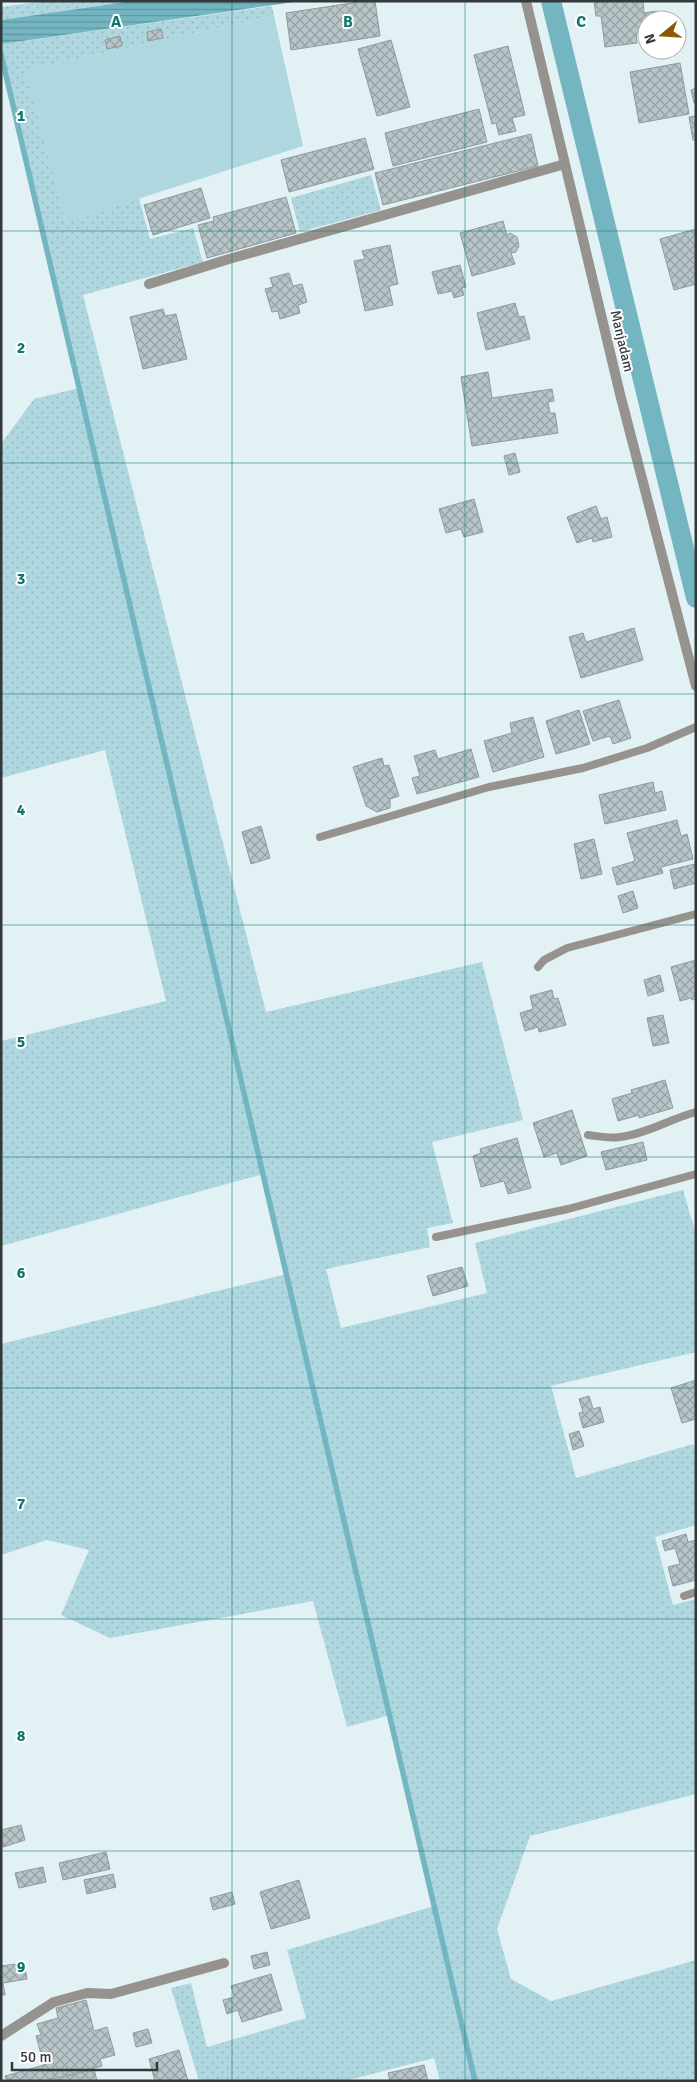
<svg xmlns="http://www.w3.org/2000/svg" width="697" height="2082" viewBox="0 0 697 2082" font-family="Signika,sans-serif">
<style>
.grass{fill:url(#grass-dots)}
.park{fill:#afd7df}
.water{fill:url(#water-rules)}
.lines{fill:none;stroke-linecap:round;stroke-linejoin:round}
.stream{stroke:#73b6c2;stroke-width:5.5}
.canal{stroke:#73b6c2;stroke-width:20}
.building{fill:url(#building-cross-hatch);stroke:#8e9b9e}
.lane{stroke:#96928e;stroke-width:8}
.street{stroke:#96928e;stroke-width:10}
.grid{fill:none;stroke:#0f766e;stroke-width:1;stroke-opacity:0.55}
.labels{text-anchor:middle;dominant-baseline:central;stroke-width:4;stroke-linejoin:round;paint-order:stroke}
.street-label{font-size:14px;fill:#33393a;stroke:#fff}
.grid-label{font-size:16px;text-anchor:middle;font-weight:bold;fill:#0f766e;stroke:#fff;stroke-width:4;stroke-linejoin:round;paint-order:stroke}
</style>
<defs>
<pattern id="grass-dots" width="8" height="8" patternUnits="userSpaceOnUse" patternTransform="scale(1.25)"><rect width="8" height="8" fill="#afd7df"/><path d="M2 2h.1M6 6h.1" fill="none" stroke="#97b9c0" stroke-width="1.8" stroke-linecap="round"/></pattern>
<pattern id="water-rules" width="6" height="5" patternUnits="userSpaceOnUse" patternTransform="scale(1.25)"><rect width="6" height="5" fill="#73b6c2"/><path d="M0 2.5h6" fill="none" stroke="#5f959f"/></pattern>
<pattern id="building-cross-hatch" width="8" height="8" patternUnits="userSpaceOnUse" patternTransform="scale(1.25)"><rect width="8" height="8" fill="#b7c5c8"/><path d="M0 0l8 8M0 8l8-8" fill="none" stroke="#95a1a3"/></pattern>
</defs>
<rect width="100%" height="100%" fill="#e2f1f4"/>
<path class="grass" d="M 45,1 L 132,1 L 1,20 L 1,7 Z
M 272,6 L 274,16 L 26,70 L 66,222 L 139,198 L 150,239 L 193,228 L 203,262 L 83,295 L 266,1012 L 482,962 L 523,1120 L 432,1142 L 453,1223 L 427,1228 L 430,1247 L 326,1269 L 341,1328 L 487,1293 L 475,1243 L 683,1190 L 696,1234 L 696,1352 L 551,1386 L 576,1478 L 693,1444 L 696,1453 L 696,1525 L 655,1537 L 673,1605 L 696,1599 L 696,1794 L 530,1836 L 497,1929 L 511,1979 L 551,2001 L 696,1960 L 696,2081 L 440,2081 L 434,2058 L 345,2081 L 199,2081 L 171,1988 L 191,1983 L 207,2047 L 306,2018 L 287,1950 L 434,1906 L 390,1715 L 347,1727 L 313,1601 L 110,1638 L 61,1615 L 89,1550 L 47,1540 L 1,1555 L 1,1344 L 287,1274 L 263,1174 L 1,1246 L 1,1041 L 166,1001 L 105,750 L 1,778 L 1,444 L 34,399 L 79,388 L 1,54 L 1,44 Z
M 371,175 L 381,210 L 300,232 L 291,198 Z"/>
<path class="park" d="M 274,16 L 303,146 L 66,222 L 25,70 Z"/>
<path class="water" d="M 132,1 L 301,1 L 1,44 L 1,20 Z"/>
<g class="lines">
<path class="stream" d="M 1,54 L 475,2081"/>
<path class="canal" d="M 551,1 L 696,598"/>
</g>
<path class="building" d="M 365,1 L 375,1 L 380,36 L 291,50 L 286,13 Z
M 594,1 L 643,1 L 644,13 L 657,11 L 658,20 L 647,20 L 647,32 L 636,33 L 637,43 L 605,47 L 601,16 L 596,16 Z
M 161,29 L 163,38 L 148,41 L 147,32 Z
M 120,36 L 122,46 L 107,49 L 105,40 Z
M 391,40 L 410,107 L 377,116 L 358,49 Z
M 508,46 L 525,115 L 512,118 L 516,131 L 499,135 L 496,123 L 492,124 L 474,55 Z
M 680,63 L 689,114 L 639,123 L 630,72 Z
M 696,88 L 696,102 L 694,103 L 691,90 Z
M 479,109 L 487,142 L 393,166 L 385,133 Z
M 696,116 L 696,140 L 693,140 L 689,117 Z
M 531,134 L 538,166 L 383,205 L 375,173 Z
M 365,138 L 374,169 L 289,192 L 281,160 Z
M 201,188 L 210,218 L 153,235 L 144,205 Z
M 286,197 L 296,233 L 207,258 L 198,225 L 214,221 L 213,217 Z
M 503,221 L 507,235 L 510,233 L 517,237 L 519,246 L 516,252 L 511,253 L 515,264 L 472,276 L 460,233 Z
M 696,229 L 696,284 L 674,290 L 660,239 Z
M 390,245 L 398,284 L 389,286 L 393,305 L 365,311 L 354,261 L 365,259 L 362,251 Z
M 460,265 L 466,287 L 462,288 L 464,295 L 454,298 L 452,291 L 438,294 L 432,272 Z
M 289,273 L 293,286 L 302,284 L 307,302 L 298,305 L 300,313 L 280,319 L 278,311 L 272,312 L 265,289 L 273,287 L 270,278 Z
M 515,303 L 519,317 L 524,316 L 530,339 L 486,350 L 477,313 Z
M 163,309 L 165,316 L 176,314 L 187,359 L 143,369 L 130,317 Z
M 488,372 L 492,398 L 552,389 L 554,401 L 548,402 L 550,413 L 555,413 L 558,433 L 472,446 L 461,377 Z
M 515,453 L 520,472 L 509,475 L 504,456 Z
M 474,499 L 483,532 L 464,537 L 461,529 L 446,533 L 439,509 Z
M 596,506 L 601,519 L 607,517 L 612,537 L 593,542 L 592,538 L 577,543 L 567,517 Z
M 634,628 L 643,660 L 581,678 L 569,637 L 583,633 L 586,642 Z
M 619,700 L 631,738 L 613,744 L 610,736 L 593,741 L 583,711 Z
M 579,710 L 590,744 L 556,754 L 546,721 Z
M 533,717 L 544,757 L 493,772 L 484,741 L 512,733 L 510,723 Z
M 471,749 L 479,777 L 417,794 L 412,778 L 420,776 L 414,756 L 435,750 L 438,759 Z
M 382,758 L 384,766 L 389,765 L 399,796 L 390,799 L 390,808 L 377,812 L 366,806 L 353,767 Z
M 653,782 L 655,793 L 662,791 L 666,810 L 605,824 L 599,795 Z
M 677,820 L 681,836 L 687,834 L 693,859 L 661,867 L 663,873 L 617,885 L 612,868 L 635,861 L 627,833 Z
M 261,826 L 270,858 L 251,864 L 242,832 Z
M 594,839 L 602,874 L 581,879 L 574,844 Z
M 695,864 L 696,883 L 674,889 L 670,870 Z
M 633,891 L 638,908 L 623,913 L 618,896 Z
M 696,960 L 696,999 L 692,1000 L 691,998 L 680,1001 L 671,967 Z
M 660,975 L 664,991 L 648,996 L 644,980 Z
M 552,990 L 554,999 L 558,998 L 566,1025 L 539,1032 L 538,1027 L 525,1031 L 520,1013 L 533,1009 L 530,996 Z
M 663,1015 L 669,1043 L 653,1046 L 647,1018 Z
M 665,1080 L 673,1108 L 639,1118 L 639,1115 L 618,1121 L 612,1099 L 632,1093 L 631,1090 Z
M 572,1110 L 587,1156 L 561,1165 L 557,1153 L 544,1157 L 533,1123 Z
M 517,1138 L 531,1188 L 508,1194 L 504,1181 L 481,1187 L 473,1156 L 481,1153 L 480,1149 Z
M 643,1142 L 647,1160 L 606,1170 L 601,1152 Z
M 462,1267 L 468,1286 L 433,1296 L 427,1276 Z
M 696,1380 L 696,1419 L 682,1423 L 671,1388 Z
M 589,1396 L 593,1409 L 600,1407 L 604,1422 L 583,1428 L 579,1413 L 583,1412 L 579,1399 Z
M 579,1431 L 584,1446 L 573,1450 L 569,1434 Z
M 686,1534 L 688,1542 L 696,1540 L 696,1580 L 673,1586 L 668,1567 L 680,1564 L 675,1548 L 665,1551 L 662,1541 Z
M 21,1825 L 25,1840 L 3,1847 L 1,1830 Z
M 106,1852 L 110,1869 L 63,1880 L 59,1863 Z
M 43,1867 L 46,1882 L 19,1888 L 15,1873 Z
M 113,1874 L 116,1887 L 87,1894 L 84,1880 Z
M 299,1880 L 310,1918 L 271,1929 L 260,1892 Z
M 232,1892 L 235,1904 L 213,1910 L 210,1898 Z
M 267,1952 L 270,1965 L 254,1969 L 251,1956 Z
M 24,1963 L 27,1979 L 3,1983 L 5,1995 L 1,1995 L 1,1966 Z
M 271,1974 L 282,2010 L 242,2022 L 238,2010 L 227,2014 L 223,2000 L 234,1997 L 231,1986 Z
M 86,2000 L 94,2031 L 107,2027 L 115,2055 L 100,2059 L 102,2066 L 45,2081 L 7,2081 L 5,2076 L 44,2065 L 36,2036 L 41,2035 L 37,2024 L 58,2018 L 56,2008 Z
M 148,2029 L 152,2043 L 136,2047 L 133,2033 Z
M 179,2050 L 188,2081 L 155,2081 L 149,2059 Z
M 424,2065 L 428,2081 L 390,2081 L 388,2073 Z
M 94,2069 L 97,2081 L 51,2081 Z"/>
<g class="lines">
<path class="lane" d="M 320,837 L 489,787 L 583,768 L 647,748 L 696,727
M 538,967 L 544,960 L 567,948 L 696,914
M 588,1135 C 598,1136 609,1139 620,1137 C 646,1134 670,1119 696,1112
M 436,1237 L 568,1209 L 696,1174
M 684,1596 L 696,1592"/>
<path class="street" d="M 526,1 L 620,394 L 696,686
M 149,284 L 229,259 L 565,164
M 1,2036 L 54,2002 L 87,1993 L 111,1994 L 224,1963"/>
</g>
<path class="grid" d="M 232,1 L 232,2081M 465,1 L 465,2081M 1,231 L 696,231M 1,463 L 696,463M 1,694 L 696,694M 1,925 L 696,925M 1,1157 L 696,1157M 1,1388 L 696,1388M 1,1619 L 696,1619M 1,1851 L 696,1851"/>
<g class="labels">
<g class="street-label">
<text transform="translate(622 341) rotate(77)">Manjadam</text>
</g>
</g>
<g class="grid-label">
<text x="116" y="27">A</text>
<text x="348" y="27">B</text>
<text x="581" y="27">C</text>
<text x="21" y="121">1</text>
<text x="21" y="353">2</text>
<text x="21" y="584">3</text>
<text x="21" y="815">4</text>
<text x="21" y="1047">5</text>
<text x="21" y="1278">6</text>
<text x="21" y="1509">7</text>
<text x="21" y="1741">8</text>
<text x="21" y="1972">9</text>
</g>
<rect width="697" height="2082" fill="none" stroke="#33393a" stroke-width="5"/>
<g transform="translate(662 35) rotate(252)"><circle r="24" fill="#ffffff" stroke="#adb0b0"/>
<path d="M0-4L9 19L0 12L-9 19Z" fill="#8c5906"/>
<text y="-8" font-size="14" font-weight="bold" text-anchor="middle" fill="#33393a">N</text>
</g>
<path d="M12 2062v8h145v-8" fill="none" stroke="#33393a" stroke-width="2.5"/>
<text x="20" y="2062" font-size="15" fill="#33393a" stroke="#ffffff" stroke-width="4" paint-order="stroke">50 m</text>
</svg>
